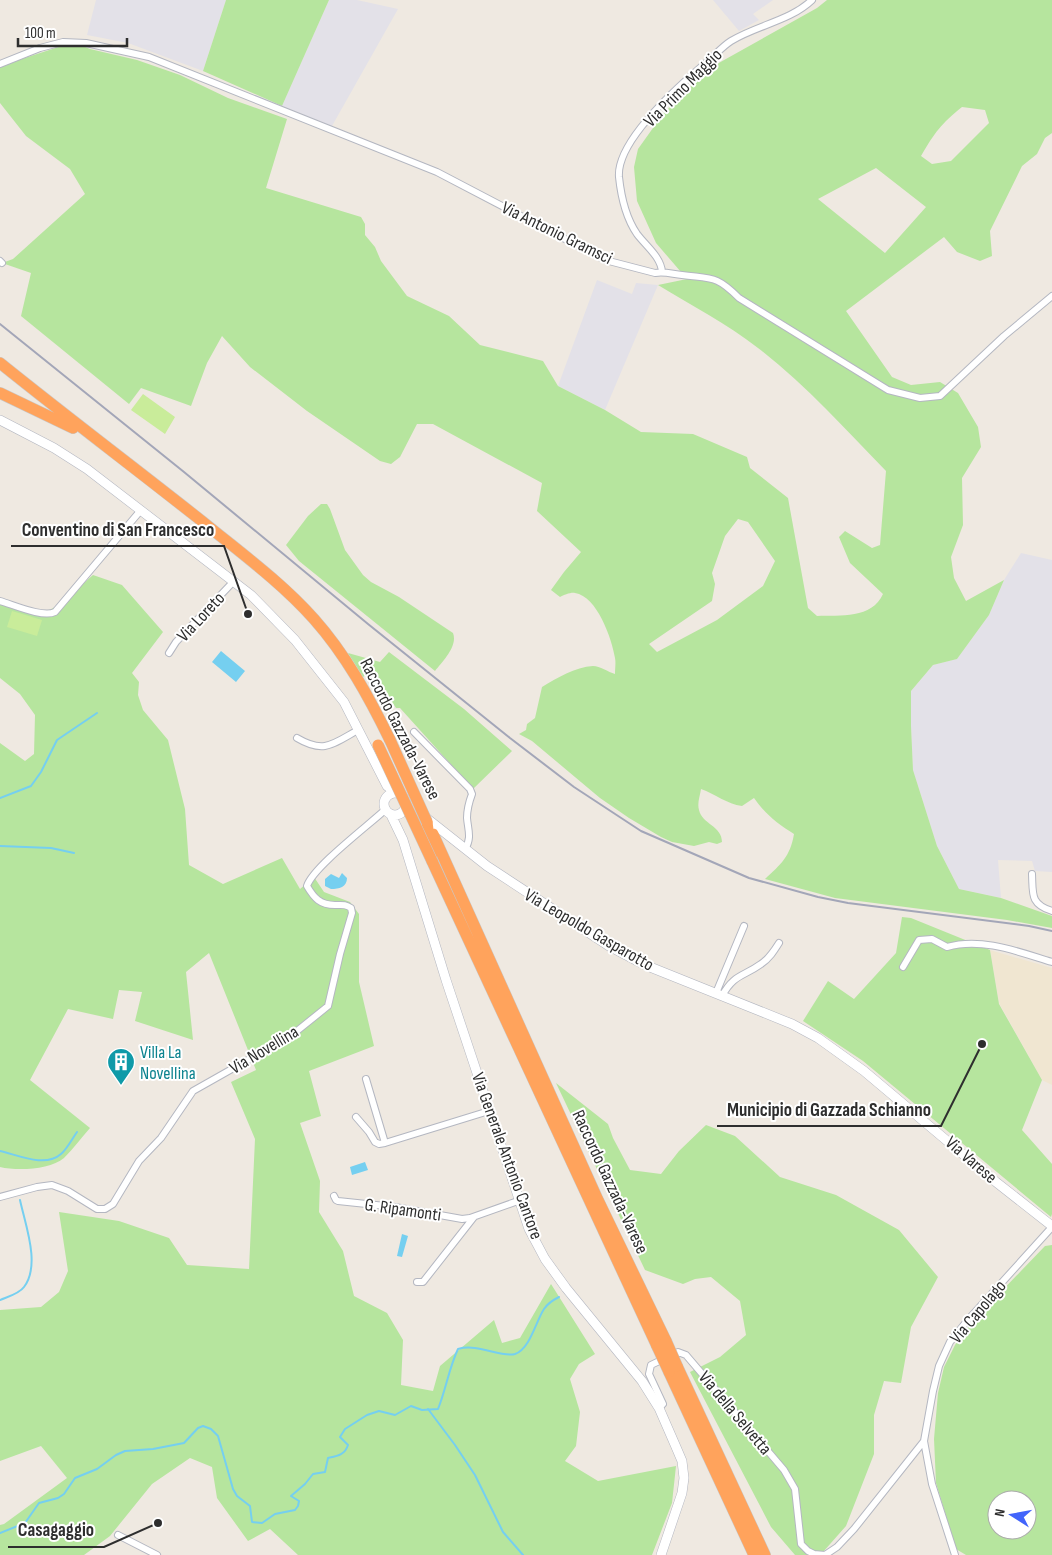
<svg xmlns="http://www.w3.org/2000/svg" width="1052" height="1555" viewBox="0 0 1052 1555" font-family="'Sofia Sans Condensed',sans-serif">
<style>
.industrial{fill:#e3e1e8}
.education{fill:#f0e6d1}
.green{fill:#b6e59e;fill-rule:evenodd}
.pitch{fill:#c9ec9a}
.water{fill:#75cff0}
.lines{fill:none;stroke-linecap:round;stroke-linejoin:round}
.stream{stroke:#75cff0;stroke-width:2}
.street-casing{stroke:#b4b7c1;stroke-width:8}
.secondary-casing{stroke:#b4b7c1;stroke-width:10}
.highway-casing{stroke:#c9c9c9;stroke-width:12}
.street{stroke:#fff;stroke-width:6}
.secondary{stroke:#fff;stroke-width:9}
.highway{stroke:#ffa35c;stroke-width:11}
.rail{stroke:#a3a6b8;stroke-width:2}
.highway-bridge-casing{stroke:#c9c9c9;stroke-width:12;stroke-linecap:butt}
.highway-bridge{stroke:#ffa35c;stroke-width:11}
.labels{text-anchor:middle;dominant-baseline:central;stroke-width:4;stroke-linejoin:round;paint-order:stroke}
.street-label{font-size:18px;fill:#2e2e2e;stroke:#fff}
.culture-label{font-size:18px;fill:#0d838f;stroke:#fff;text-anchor:start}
.leader{fill:none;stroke:#2e2e2e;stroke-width:2}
.callout-dot{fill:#2e2e2e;stroke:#fff;stroke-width:2}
.callout-label{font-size:19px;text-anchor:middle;font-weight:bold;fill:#2e2e2e;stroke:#fff;stroke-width:4;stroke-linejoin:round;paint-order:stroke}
</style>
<rect width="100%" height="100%" fill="#efe9e1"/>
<path class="industrial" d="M 96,0 L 226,0 L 203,71 L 128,43 L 87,35 Z
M 329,0 L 357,0 L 398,9 L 332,126 L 282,106 Z
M 713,0 L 773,0 L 753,14 L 759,20 L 739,31 Z
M 597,280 L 632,294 L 636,283 L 658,285 L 605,410 L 558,386 Z
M 1021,553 L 1052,560 L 1052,872 L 1035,871 L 1032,861 L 998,860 L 1001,898 L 959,889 L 937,846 L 913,770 L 911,726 L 911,691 L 933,665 L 957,659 L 989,615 L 1004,580 Z"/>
<path class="education" d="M 990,950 L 1052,968 L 1052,1085 L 1042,1080 L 999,1003 Z"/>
<path class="green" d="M 226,0 L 329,0 L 282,106 L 203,71 Z
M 827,0 L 1052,0 L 1052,133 L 1045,138 L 1037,154 L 1022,166 L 990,231 L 992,256 L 980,261 L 957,252 L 944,237 L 846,311 L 892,377 L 911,385 L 940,382 L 958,393 L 978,427 L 981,447 L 962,478 L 963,525 L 951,557 L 954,578 L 966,601 L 1004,580 L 989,615 L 957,659 L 933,665 L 911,691 L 911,726 L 913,770 L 937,846 L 959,889 L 1001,898 L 1052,916 L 1052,928 L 1007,920 L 835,898 L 765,879 C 781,864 790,857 794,834 C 778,824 765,814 754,798 L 742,806 C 727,804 715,794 701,789 C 700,796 697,803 699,810 C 702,824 722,826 722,842 L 717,844 L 709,842 L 694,846 L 672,842 L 661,837 L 629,818 L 600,798 L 532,741 L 519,734 L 526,730 L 527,724 L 535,718 L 542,687 C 557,678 575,667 593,666 C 600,666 608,672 615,674 C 615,668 616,663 615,658 C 612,639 597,596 575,593 C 571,592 564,595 560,597 L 551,590 L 564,572 L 581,552 L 537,511 L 542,483 L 433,424 L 417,424 L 400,457 L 391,464 L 380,461 L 307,411 L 250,367 L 222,336 L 207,363 L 191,406 L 141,388 L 129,404 L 21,316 L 31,273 L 2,263 L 13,259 L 85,194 L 70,169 L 26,136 L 0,103 L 0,66 L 74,42 L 90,49 L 137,60 L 180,75 L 228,98 L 287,119 L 266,188 L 361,217 L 365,224 L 365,235 L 375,247 L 381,261 L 407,296 L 449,316 L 480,345 L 543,361 L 558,386 L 605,410 L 641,432 L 693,434 L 747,457 L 750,468 L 788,498 L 808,608 L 817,616 C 840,615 872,619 883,594 L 850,563 L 839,537 L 845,531 L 872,548 L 880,545 L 886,471 C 845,429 805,384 758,348 C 727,324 691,305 658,285 L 687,279 L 656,243 L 637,201 L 634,167 L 638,149 L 663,114 L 708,69 L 817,8 ZM 962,107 L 985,110 L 989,123 L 951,161 L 932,164 L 921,156 C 935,132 941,124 962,107 ZM 876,168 L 926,207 L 885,253 L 818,199 ZM 738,519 L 748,522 L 775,561 L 763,586 L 717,620 L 657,652 L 649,644 L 712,601 L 715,584 L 712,573 L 725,536 Z
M 321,504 L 327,504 L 330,509 L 345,550 L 363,575 L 371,582 L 399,597 L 453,633 C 458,646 443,661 435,671 L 299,561 L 286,545 L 308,516 Z
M 93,575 L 122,585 L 163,632 L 132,673 L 139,682 L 138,695 L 143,710 L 168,740 L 185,809 L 189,865 L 223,884 L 282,858 L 300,889 L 314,877 L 324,892 L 350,902 L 359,914 L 359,982 L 374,1046 L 309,1071 L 321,1116 L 300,1123 L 320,1181 L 319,1212 L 343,1251 L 354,1296 L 387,1313 L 403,1340 L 401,1385 L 433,1391 L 440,1366 L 494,1320 L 502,1343 L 520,1338 L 551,1284 L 595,1354 L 579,1364 L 570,1379 L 580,1412 L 576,1446 L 565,1461 L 598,1481 L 676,1466 L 672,1503 L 652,1555 L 298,1555 L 270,1529 L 248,1541 L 217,1498 L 212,1467 L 190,1458 L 152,1484 L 110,1536 L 84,1555 L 0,1555 L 0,1525 L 4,1524 L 67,1478 L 41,1446 L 0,1461 L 0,1310 L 41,1307 L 59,1292 L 68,1271 L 59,1212 L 119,1221 L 169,1238 L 187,1265 L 249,1269 L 255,1139 L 231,1082 L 256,1070 L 209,953 L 186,972 L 193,1040 L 135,1021 L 142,992 L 119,990 L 113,1019 L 68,1009 L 30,1080 L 90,1128 C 81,1138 73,1149 64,1158 C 50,1170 17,1171 0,1167 L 0,743 L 25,761 L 34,754 L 35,715 L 20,694 L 0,678 L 0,599 C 42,631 61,603 93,575 Z
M 389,652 L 464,709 L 512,751 L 473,789 L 400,708 L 396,708 L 372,670 L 363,677 L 348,653 L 380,662 Z
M 902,917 L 911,918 L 990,950 L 999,1004 L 1042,1080 L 1022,1130 L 1052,1164 L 1052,1214 L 1051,1217 L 863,1061 L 803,1021 L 828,981 L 854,999 L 896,953 Z
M 556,1083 L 608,1124 L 613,1138 L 630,1170 L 661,1174 L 679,1151 L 706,1125 L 735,1136 L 780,1177 L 836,1195 L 899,1230 L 938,1277 L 911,1327 L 901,1383 L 884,1381 L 874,1415 L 874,1454 L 846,1526 L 823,1552 L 812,1555 L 795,1555 L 771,1527 L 690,1372 L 720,1357 L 746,1335 L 740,1301 L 711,1277 L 695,1279 L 683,1284 L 645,1270 Z
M 1052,1245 L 1052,1555 L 966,1555 L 956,1549 L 936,1483 L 934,1439 L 938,1393 L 944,1367 L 955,1345 L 971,1323 L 1045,1246 ZM 997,1500 L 1027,1500 L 1027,1530 L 997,1530 Z"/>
<path class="pitch" d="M 143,394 L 175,417 L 165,434 L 131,410 Z
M 12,611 L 42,620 L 37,636 L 7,627 Z"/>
<path class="water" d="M 221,651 L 245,671 L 236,682 L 212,662 Z
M 342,873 L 347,878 C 347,887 339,889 331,889 L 325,886 L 325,879 L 331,874 L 339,878 Z
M 365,1162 L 368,1170 L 352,1175 L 350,1167 Z
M 402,1234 L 408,1236 L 402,1257 L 397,1256 Z"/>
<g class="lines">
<path class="stream" d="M 0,798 L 31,786 L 41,772 L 57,740 L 97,713
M 0,846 L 51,848 L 74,853
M 0,1151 C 18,1155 45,1168 61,1154 C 67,1149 72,1139 77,1132
M 0,1300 C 7,1297 19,1294 24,1287 C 41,1265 25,1224 20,1200
M 428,1409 L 455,1445 L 475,1475 L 503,1532 L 523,1555
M 0,1533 L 25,1523 L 39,1503 L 58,1498 L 64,1494 L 75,1478 L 97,1469 L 116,1455 L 125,1451 L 153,1449 L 184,1443 L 198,1428 L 203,1426 L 211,1429 L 218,1436 L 233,1489 L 237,1496 L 250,1506 L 252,1522 L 262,1523 L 275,1514 L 295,1510 L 298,1506 L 299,1501 L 291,1496 L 305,1484 L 313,1474 L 325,1472 L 328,1458 C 337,1456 345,1455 348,1445 L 340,1437 L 345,1429 L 367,1415 L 379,1411 L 395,1415 L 411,1406 L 422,1410 L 438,1409 C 446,1389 449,1368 458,1349 C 478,1343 501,1358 515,1354 C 530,1349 536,1321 544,1309 C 548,1303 553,1300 559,1297"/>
<defs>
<path id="street" d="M 0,64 L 40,48 L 63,42 L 86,43 L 149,57 L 437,172 L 605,260 L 655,273 C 664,271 672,274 682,275 C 712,279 716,275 739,298 L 888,390 L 920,398 L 940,396 L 1004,336 L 1052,296
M 0,261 L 2,263
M 662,272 C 661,257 646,246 637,234 C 626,218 621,196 619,177 C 616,140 682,83 708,61 C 715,55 723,46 731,41 C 757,25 790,21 812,0
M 0,601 C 14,605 43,618 55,612 L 141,510
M 169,653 L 176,642 L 234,581
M 414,732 L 470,789 L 472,794 C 469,802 467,809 467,818 C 468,830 472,838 465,849
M 297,738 C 324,754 333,744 358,730
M 1032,874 C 1033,894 1030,904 1052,911
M 903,967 L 919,940 L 932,939 L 947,947 C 982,937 1019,952 1052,962
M 716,993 L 744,926
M 722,996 C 734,974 743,977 761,964 C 769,959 774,951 779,943
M 366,1079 L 385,1143 L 489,1111
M 356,1117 L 369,1132 L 375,1142 L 379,1144 L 385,1143
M 334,1196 L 336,1200 L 338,1201 L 395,1207 L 462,1219 L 470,1218 L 518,1201
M 0,1197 L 37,1187 L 52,1185 L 68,1191 L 97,1209 L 105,1209 L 113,1204 L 139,1161 L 161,1138 L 193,1091 L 292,1035 L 328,1006 L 340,954 L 352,913 L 351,908 C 345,904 342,905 335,905 C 320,905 314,898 307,886 C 313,867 369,825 386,809
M 417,1282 L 423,1282 L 474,1217
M 659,1408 L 663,1404 L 649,1374 L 651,1365 L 678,1352 L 686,1355 L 784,1470 L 795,1489 L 801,1544 L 808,1551 L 814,1554 L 825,1555 L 837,1547 L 854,1529 L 924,1441
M 118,1535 L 157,1555
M 955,1555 L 932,1484 L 924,1441 L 933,1391 L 939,1366 L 950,1342 L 967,1321 L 1052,1227"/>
<path id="secondary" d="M 0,420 L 54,448 L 87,469 L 251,595 L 295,640 L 344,702 L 387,786 L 396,793
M384 804a11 11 0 1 1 22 0a11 11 0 1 1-22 0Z
M 391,815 L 403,840 L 446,980 L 529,1229 L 545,1259 L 566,1288 L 642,1381 L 659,1408 L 676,1447 L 682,1461 L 684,1478 L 682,1493 L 661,1555
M 425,817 L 487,866 L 609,946 L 645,965 L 792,1024 L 818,1038 L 864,1071 L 996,1182 L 1052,1226"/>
<path id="highway" d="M 0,363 C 67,417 136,469 203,522 C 241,553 281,582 314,619 C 346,655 369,697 390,740
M 0,393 L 73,428
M 427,822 L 432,861 L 657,1346
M 433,834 L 597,1198 L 666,1341
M 677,1366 L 765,1555
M 669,1372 L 754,1555"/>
</defs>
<use href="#street" class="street-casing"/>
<use href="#secondary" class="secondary-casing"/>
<use href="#highway" class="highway-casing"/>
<use href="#street" class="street"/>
<use href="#secondary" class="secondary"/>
<use href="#highway" class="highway"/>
<path class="rail" d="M 0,324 L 184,472 L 368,624 L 510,738 L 574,787 L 641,831 L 749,878 L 818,897 L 848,903 L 1029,926 L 1052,931"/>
<defs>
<path id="highway-bridge" d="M 390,740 L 427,822
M 378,745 L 432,861
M 666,1341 L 677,1366
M 657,1346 L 669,1372"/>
</defs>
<use href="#highway-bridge" class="highway-bridge-casing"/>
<use href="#highway-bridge" class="highway-bridge"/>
</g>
<defs>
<symbol id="building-pin" viewBox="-11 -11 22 30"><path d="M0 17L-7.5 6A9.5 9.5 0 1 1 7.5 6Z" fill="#0f9aa8" stroke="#fff"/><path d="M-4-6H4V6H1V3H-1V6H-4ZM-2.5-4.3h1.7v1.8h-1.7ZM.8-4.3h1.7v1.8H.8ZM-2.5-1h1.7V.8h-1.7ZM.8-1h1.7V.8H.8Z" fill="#fff"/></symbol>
</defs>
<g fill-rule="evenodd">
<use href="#building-pin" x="105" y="1046" width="32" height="43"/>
</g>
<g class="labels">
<g class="street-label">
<text transform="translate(683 88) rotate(-45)">Via Primo Maggio</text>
<text transform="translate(557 233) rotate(26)">Via Antonio Gramsci</text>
<text transform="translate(201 617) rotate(-47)">Via Loreto</text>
<text transform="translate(400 729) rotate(63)">Raccordo Gazzada-Varese</text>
<text transform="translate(589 930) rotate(30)">Via Leopoldo Gasparotto</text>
<text transform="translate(264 1050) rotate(-31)">Via Novellina</text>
<text transform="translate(507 1156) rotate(70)">Via Generale Antonio Cantore</text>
<text transform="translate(971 1160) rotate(41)">Via Varese</text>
<text transform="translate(610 1182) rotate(65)">Raccordo Gazzada-Varese</text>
<text transform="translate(403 1210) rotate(8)">G. Ripamonti</text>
<text transform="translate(978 1312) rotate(-50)">Via Capolago</text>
<text transform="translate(735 1413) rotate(50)">Via della Selvetta</text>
</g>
<g class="culture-label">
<text x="140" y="1052">Villa La<tspan x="140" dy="21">Novellina</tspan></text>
</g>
</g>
<path class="leader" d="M248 614L224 546H11M982 1044L941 1126H717M158 1523L104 1547H8"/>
<g class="callout-dot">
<circle cx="248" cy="614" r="5"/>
<circle cx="982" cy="1044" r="5"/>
<circle cx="158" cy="1523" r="5"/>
</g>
<g class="callout-label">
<text x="118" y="536">Conventino di San Francesco</text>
<text x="829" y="1116">Municipio di Gazzada Schianno</text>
<text x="56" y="1536">Casagaggio</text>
</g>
<g transform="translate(1012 1515) rotate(281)"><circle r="24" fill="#ffffff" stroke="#ababab"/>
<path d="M0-4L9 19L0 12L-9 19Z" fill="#4264fb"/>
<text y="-8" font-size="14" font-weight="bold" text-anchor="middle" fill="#2e2e2e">N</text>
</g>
<path d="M18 38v8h109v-8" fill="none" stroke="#2e2e2e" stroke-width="2.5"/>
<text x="25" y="38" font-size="15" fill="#2e2e2e" stroke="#ffffff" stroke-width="4" paint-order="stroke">100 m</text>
</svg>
